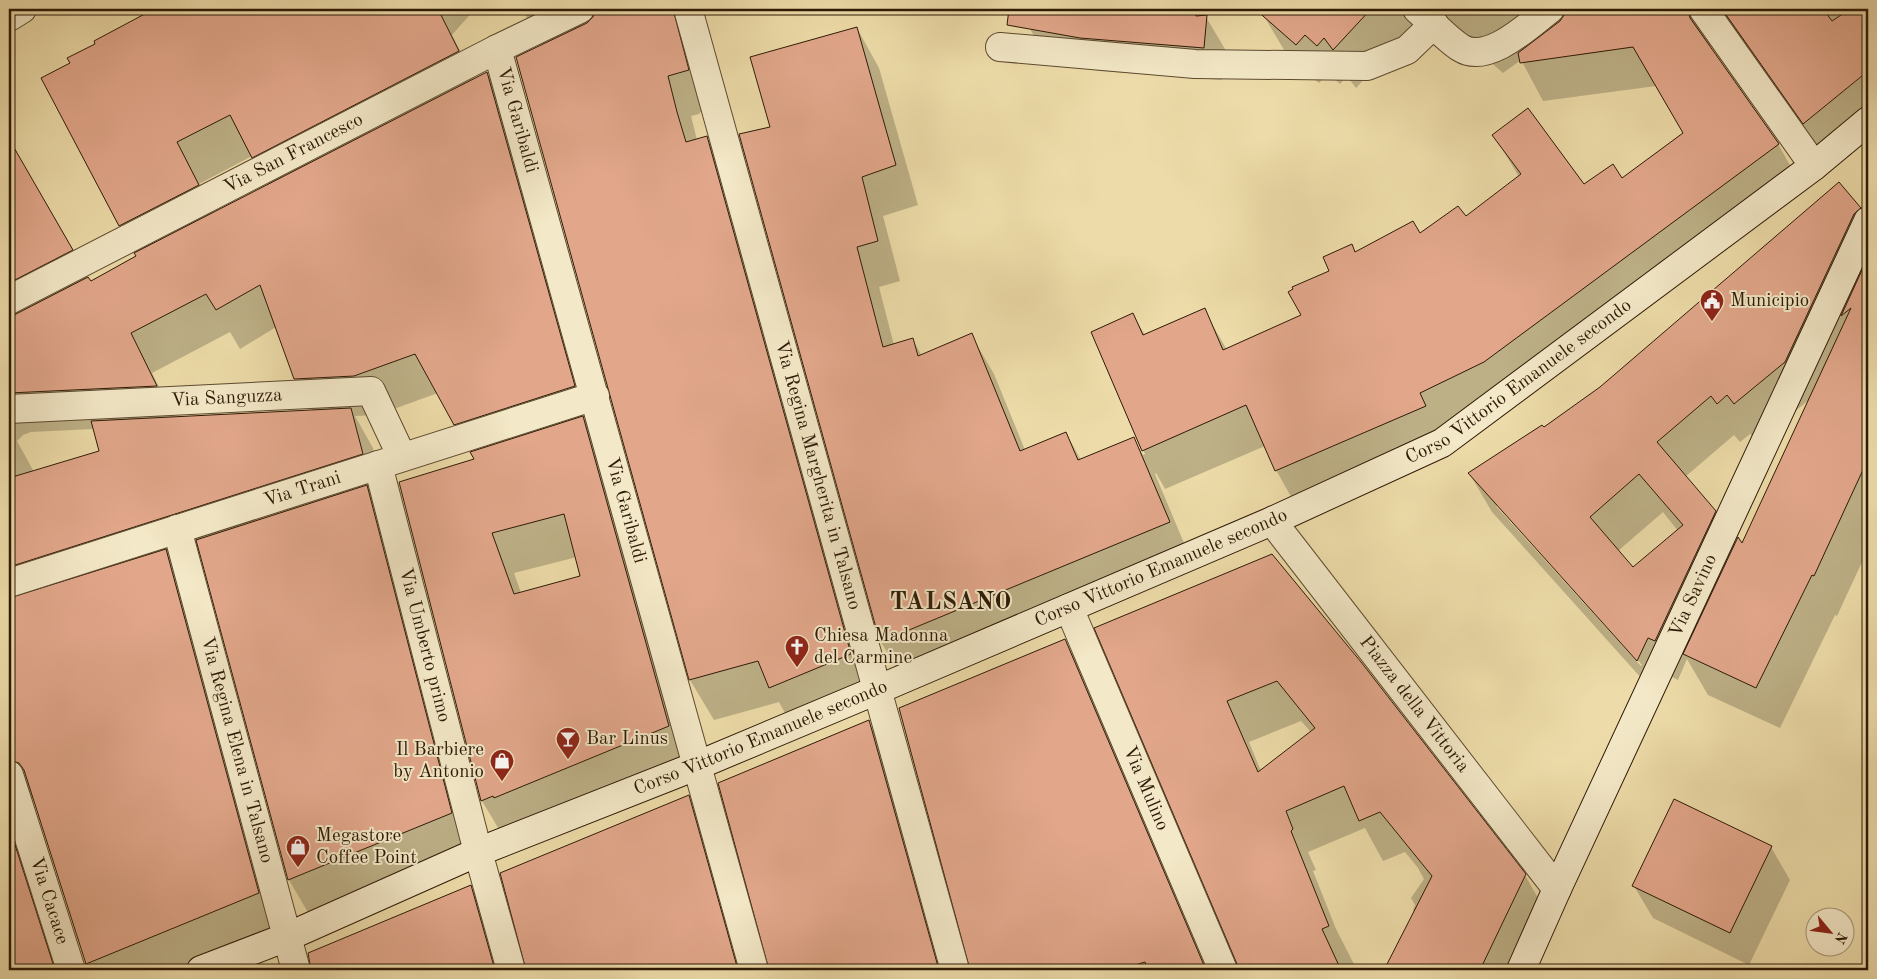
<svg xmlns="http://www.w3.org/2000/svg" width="1877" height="979" viewBox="0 0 1877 979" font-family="'Old Standard TT',serif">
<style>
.shadow{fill:#0003;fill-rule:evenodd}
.building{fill:#e2a78b;stroke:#2d1906;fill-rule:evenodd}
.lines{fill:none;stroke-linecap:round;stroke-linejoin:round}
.street-casing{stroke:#5d4a2f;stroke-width:30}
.secondary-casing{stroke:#2d1906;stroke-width:30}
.street{stroke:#f3e8c7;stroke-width:28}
.secondary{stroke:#f3e8c7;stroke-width:28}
.labels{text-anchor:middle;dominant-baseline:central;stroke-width:4;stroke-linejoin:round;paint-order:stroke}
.street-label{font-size:19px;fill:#2d1906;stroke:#f3e8c7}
.poi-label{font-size:19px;fill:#2d1906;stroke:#f3e8c7;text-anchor:start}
.district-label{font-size:24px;font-weight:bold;letter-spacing:1px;fill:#2d1906;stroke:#f3e8c7}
</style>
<rect width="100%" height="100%" fill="#eddca9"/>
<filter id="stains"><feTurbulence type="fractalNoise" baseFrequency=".004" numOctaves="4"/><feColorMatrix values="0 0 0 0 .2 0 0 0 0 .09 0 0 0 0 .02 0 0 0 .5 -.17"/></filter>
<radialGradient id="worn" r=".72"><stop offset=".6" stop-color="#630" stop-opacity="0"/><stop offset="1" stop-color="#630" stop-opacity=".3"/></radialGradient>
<path class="shadow" d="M 157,9 L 475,9 L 452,35 L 475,79 L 487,73 L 509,112 L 692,767 L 506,841 L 482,801 L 400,483 L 475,459 L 438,393 L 377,415 L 355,416 L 373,448 L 474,854 L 313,921 L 289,880 L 201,552 L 172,561 L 281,932 L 188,970 L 90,970 L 87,964 L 34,799 L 27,799 L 64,970 L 9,970 L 9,142 L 91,283 L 137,257 L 120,225 L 71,64 L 97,44 L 95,41 ZM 252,156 L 269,185 L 214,213 L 199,184 ZM 276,327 L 295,379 L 313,411 L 175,418 L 152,373 L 230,332 L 240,349 ZM 94,429 L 100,451 L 34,472 L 17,441 L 23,435 L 31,432 ZM 577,557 L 582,577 L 521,593 L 514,573 Z
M 522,9 L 684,9 L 709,102 L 699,114 L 691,116 L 697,140 L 706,137 L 730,178 L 874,695 L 793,728 L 779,702 L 714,720 L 690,680 L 543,46 Z
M 761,9 L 769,9 L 766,12 Z
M 780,9 L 791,9 L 788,14 Z
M 1025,9 L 1204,9 L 1206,17 L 1225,49 L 1222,80 L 1100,71 L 1049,62 L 1030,29 Z
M 1270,9 L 1429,9 L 1356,88 L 1347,76 L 1340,84 L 1328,73 L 1319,83 L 1287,55 L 1264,16 Z
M 1429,9 L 1868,9 L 1868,128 L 1827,162 L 1710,42 L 1710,48 L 1778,144 L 1800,183 L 1509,399 L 1298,509 L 1276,470 L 1265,446 L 1165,489 L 1156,473 L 1155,474 L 1192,562 L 904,681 L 881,642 L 741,135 L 771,127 L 857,28 L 879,68 L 918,205 L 883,216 L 900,281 L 879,287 L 894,345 L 913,340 L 922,356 L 971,335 L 994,374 L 1025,450 L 1066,433 L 1081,460 L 1134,439 L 1143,455 L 1145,454 L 1092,332 L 1133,315 L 1145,335 L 1204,310 L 1227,350 L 1302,316 L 1331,271 L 1352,246 L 1356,253 L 1420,235 L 1465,218 L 1519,177 L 1494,135 L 1584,185 L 1622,179 L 1684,133 L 1656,86 L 1543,101 L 1521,60 L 1503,73 Z
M 1860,208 L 1868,223 L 1868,549 L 1837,616 L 1835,615 L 1780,728 L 1708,695 L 1687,659 L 1678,680 L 1670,676 L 1660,699 L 1492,512 L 1469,473 L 1544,428 ZM 1810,399 L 1743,545 L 1735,547 L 1715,512 L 1685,477 L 1734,435 L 1740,442 L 1750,434 L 1757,442 ZM 1496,506 L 1500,506 L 1642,665 L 1641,666 ZM 1663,512 L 1678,531 L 1633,569 L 1618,551 Z
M 1272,556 L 1525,875 L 1548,916 L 1522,970 L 1386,970 L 1415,914 L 1413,910 L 1415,905 L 1411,898 L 1424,879 L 1418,868 L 1405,852 L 1383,861 L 1365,828 L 1308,852 L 1316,870 L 1313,871 L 1336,929 L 1357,970 L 1240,970 L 1239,964 L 1096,628 ZM 1301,721 L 1311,732 L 1261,771 L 1249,742 Z
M 1065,641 L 1088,681 L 1211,970 L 1121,970 L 1085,900 L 1070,906 L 1087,970 L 971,970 Z
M 869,722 L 892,762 L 950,970 L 770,970 L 770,966 Z
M 688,797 L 711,837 L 749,970 L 527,970 L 527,966 Z
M 1675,801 L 1771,847 L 1790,880 L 1749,965 L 1653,918 L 1634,886 Z
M 471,887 L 494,927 L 506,970 L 312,970 L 309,954 Z
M 278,966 L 280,970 L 268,970 Z"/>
<path class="building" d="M 154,9 L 438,9 L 459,51 L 252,158 L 230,115 L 177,142 L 199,185 L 119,226 L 41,78 L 70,63 L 67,58 L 95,44 L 94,41 Z
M 595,9 L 673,9 L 689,70 L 668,76 L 677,112 L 686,142 L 707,136 L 851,654 L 769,688 L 758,661 L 689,680 L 516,57 L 587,23 L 593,17 Z
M 1009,9 L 1194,9 L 1196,16 L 1207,15 L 1204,48 L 1080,38 L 1007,25 Z
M 1255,9 L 1371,9 L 1333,50 L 1324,38 L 1317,46 L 1305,35 L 1296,45 Z
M 1565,9 L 1688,9 L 1690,18 L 1779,144 L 1484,362 L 1420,393 L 1426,406 L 1275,471 L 1246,405 L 1142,451 L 1091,332 L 1133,313 L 1143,335 L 1205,308 L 1223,350 L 1301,315 L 1288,292 L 1293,289 L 1292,287 L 1329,271 L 1323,257 L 1352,244 L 1355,252 L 1413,221 L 1420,233 L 1458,206 L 1466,216 L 1521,174 L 1492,135 L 1528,108 L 1584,184 L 1613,164 L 1622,178 L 1683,133 L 1633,47 L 1520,63 L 1518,53 L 1560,21 L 1564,15 Z
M 1722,9 L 1823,9 L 1832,21 L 1850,9 L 1868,9 L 1868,71 L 1803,124 Z
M 857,27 L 896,165 L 862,177 L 878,241 L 857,247 L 883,347 L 913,338 L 918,356 L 972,333 L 1020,451 L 1066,432 L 1078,460 L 1134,437 L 1170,522 L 880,642 L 739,134 L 770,127 L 750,57 Z
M 487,72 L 575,386 L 454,425 L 415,354 L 354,376 L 294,379 L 260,285 L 216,310 L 206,294 L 131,333 L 157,386 L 9,393 L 9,316 L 16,314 L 88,277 L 91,281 L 136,256 L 134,253 Z
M 9,139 L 73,250 L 9,283 Z
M 1839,182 L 1861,208 L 1854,214 L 1785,362 L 1734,404 L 1727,395 L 1717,404 L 1711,396 L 1657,442 L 1716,511 L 1655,641 L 1648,638 L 1637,661 L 1468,473 L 1542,425 L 1544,427 L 1600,387 ZM 1639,474 L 1683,525 L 1633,567 L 1590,517 Z
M 1868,257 L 1868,459 L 1814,576 L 1812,575 L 1756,688 L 1683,654 L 1738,537 L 1742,543 L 1851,308 L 1841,316 Z
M 351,408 L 363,454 L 9,567 L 9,478 L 99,451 L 91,421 Z
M 583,416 L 669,726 L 494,798 L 493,796 L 481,801 L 399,482 L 474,459 L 470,452 ZM 564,514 L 580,576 L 514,594 L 492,533 Z
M 367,485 L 452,813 L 288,880 L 196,540 Z
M 166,549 L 259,893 L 86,964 L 24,770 L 19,763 L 9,760 L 9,598 Z
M 1272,554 L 1361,662 L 1526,874 L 1480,970 L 1384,970 L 1432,876 L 1380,812 L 1359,821 L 1344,786 L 1286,811 L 1293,829 L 1291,831 L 1329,926 L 1322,929 L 1341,970 L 1238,970 L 1237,964 L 1094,628 ZM 1277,681 L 1315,728 L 1258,772 L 1227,701 Z
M 1065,639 L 1206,970 L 1148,970 L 1145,962 L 1119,970 L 970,970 L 899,708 Z
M 869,720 L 939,970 L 769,970 L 718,783 Z
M 689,795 L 738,970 L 526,970 L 500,873 Z
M 1674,799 L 1772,846 L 1730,933 L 1632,886 Z
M 9,826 L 55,970 L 9,970 Z
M 471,885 L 495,970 L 311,970 L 308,953 Z"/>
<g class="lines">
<defs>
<g id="street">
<path id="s1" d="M 688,9 L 955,970"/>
<path d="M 1417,9 C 1431,21 1445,38 1461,48 C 1488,65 1530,24 1550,9"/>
<path d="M 1703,9 L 1814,166"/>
<path d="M 9,17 L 22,9"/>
<path d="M 1000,47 L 1195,64 L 1367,66 L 1407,50 L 1434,24"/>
<path id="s2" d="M 497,49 C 584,356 667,664 754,970"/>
<path id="s3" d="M 9,300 L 497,49 L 580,9"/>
<path id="s4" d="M 9,409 L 371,391 L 402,457"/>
<path id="s5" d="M 378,465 L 478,852 L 511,970"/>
<path id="s6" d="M 1272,521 L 1557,889"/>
<path id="s7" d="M 177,529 L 296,970"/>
<path id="s8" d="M 9,583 L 595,396"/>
<path id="s9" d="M 1069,608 L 1223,970"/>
<path id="s10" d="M 9,775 L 71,970"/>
</g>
<g id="secondary">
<path id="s11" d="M 201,970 L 287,937 L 478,852 L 696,766 L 877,690 L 1272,521 L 1442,443 L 1814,166 L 1868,121"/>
<path id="s12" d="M 1521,970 L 1557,889 L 1868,221"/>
</g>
</defs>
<use href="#street" class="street-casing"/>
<use href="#secondary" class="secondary-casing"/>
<use href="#street" class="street"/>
<use href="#secondary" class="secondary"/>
</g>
<defs>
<symbol id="civic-pin" viewBox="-11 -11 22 30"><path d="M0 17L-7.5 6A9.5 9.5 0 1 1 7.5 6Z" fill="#8f2418" stroke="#f3e8c7"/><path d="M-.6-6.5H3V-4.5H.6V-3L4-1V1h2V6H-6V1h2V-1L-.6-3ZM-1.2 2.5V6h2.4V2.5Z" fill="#fff"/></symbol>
<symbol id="church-pin" viewBox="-11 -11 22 30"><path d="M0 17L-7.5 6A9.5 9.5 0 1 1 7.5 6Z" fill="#8f2418" stroke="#f3e8c7"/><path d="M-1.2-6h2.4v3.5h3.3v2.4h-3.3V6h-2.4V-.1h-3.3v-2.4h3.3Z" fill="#fff"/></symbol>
<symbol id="bar-pin" viewBox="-11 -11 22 30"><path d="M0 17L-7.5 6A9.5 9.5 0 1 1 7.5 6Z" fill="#8f2418" stroke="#f3e8c7"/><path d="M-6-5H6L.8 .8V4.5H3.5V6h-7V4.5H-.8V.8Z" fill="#fff"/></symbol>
<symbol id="shop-pin" viewBox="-11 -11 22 30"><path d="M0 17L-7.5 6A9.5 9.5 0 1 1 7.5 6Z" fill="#8f2418" stroke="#f3e8c7"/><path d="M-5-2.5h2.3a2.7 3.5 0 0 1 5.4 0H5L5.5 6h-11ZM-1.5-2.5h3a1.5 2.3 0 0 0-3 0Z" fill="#fff"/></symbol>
</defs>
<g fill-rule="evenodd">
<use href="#civic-pin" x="1698" y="287" width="28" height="38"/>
<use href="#church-pin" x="783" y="633" width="28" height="38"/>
<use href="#bar-pin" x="554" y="725" width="28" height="38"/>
<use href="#shop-pin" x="488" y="747" width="28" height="38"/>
<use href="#shop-pin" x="284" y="833" width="28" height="38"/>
</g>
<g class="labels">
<g class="street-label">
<text stroke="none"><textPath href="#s2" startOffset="74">Via Garibaldi</textPath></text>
<text stroke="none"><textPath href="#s3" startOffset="320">Via San Francesco</textPath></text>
<text stroke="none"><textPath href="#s11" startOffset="1446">Corso Vittorio Emanuele secondo</textPath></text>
<text stroke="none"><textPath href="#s4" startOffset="218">Via Sanguzza</textPath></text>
<text stroke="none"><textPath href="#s1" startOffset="484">Via Regina Margherita in Talsano</textPath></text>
<text stroke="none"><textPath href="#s8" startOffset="308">Via Trani</textPath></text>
<text stroke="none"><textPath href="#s2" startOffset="479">Via Garibaldi</textPath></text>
<text stroke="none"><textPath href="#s11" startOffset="1041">Corso Vittorio Emanuele secondo</textPath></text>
<text stroke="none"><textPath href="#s12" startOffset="412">Via Savino</textPath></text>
<text stroke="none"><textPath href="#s5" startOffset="186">Via Umberto primo</textPath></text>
<text stroke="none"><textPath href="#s6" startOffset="232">Piazza della Vittoria</textPath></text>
<text stroke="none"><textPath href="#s11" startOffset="606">Corso Vittorio Emanuele secondo</textPath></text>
<text stroke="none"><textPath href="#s7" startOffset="229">Via Regina Elena in Talsano</textPath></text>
<text stroke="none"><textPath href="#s9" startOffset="196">Via Mulino</textPath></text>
<text stroke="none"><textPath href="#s10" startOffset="132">Via Cacace</textPath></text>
</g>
<g class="poi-label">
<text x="1730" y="301">Municipio</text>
<text x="814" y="636">Chiesa Madonna<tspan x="814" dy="22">del Carmine</tspan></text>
<text x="586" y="739">Bar Linus</text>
<text x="484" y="750" text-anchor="end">Il Barbiere<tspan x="484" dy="22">by Antonio</tspan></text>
<text x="316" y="836">Megastore<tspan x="316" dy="22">Coffee Point</tspan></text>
</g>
<g class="district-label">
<text x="951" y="603">TALSANO</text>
</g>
</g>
<rect width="1877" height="979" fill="none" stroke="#eddca9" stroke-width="30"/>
<rect x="10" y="10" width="1857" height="959" fill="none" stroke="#2d1906" stroke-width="2.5"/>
<rect x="15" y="15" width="1847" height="949" fill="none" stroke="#2d1906"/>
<g transform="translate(1830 932) rotate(119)"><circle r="24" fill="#f3e8c7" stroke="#a4957a"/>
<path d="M0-4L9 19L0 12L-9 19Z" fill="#8f2418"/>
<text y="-8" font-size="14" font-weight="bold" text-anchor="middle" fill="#2d1906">N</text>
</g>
<rect width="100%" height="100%" filter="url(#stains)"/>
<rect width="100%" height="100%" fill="url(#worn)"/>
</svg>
